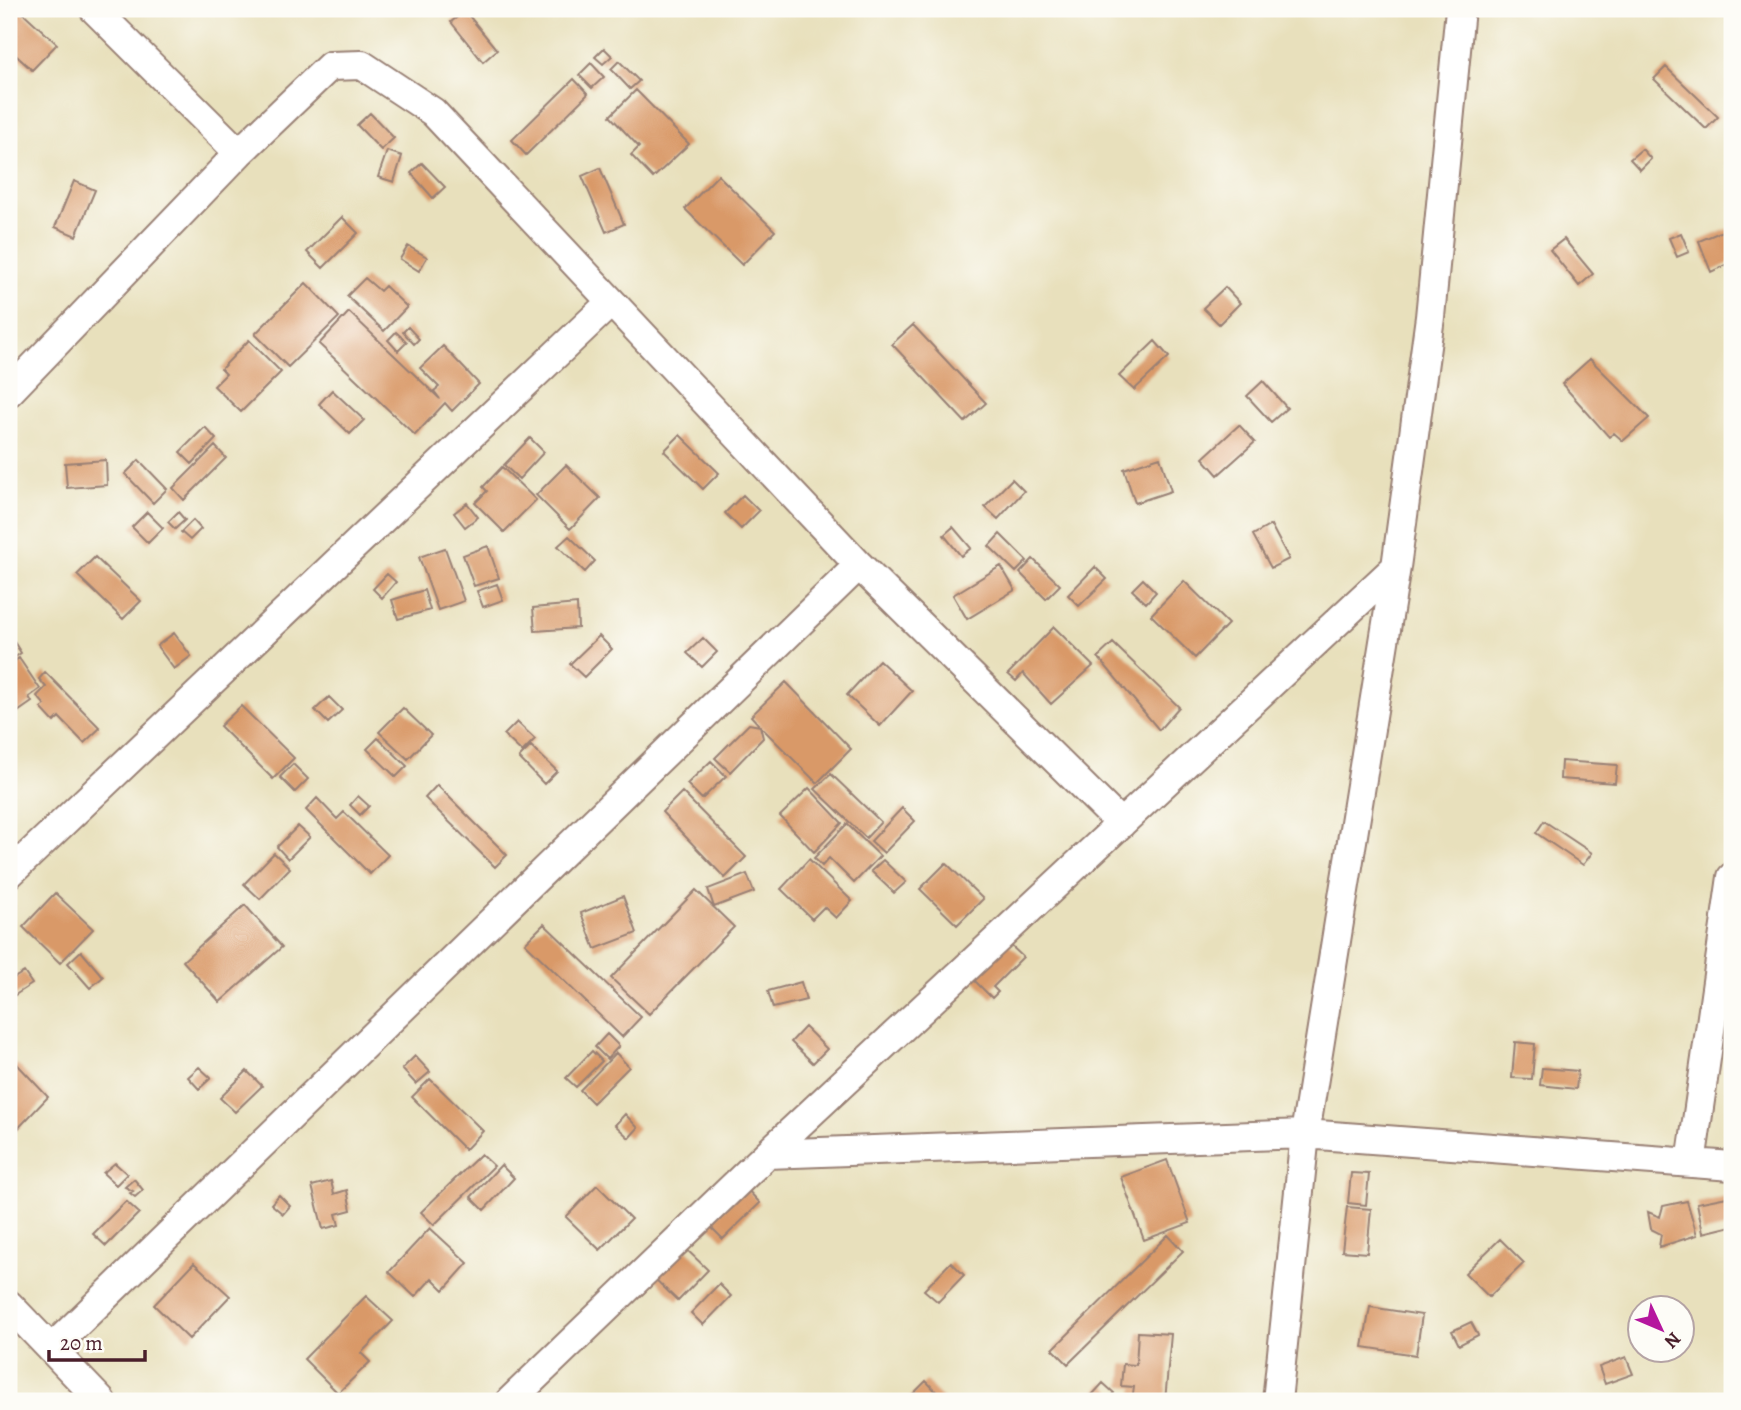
<svg xmlns="http://www.w3.org/2000/svg" width="1741" height="1410" viewBox="0 0 1741 1410" font-family="Alegreya,serif">
<style>
.building{fill:#d99967}
.lines{fill:none;stroke-linecap:round;stroke-linejoin:round}
.minor-casing{stroke:#998074;stroke-width:32}
.minor{stroke:#fff;stroke-width:28}
</style>
<rect width="100%" height="100%" fill="#fdfcf7"/>
<filter id="ink" filterUnits="userSpaceOnUse"><feTurbulence type="fractalNoise" baseFrequency=".0143" numOctaves="2"/><feDisplacementMap in="SourceGraphic" scale="14" xChannelSelector="R" yChannelSelector="G"/><feConvolveMatrix kernelMatrix="1 2 1 2 8 2 1 2 1" color-interpolation-filters="sRGB"/></filter>
<filter id="wash" filterUnits="userSpaceOnUse"><feTurbulence type="fractalNoise" baseFrequency=".00686" numOctaves="4" result="noise"/><feDisplacementMap in="SourceGraphic" scale="28" xChannelSelector="R" yChannelSelector="G"/><feGaussianBlur stdDeviation="1.57" result="paint"/><feColorMatrix in="noise" values="0 0 0 0 0 0 0 0 0 0 0 0 0 0 0 0 0 1.4 0 .05"/><feComposite in="paint" operator="in"/></filter>
<g filter="url(#wash)">
<rect width="100%" height="100%" fill="#e8e0bc"/>
<g id="blocks">
<path class="building" d="M 9,9 L 19,9 L 57,44 L 32,70 L 9,49 Z
M 465,11 L 497,50 L 483,62 L 451,22 Z
M 604,48 L 612,56 L 603,64 L 595,57 Z
M 619,61 L 639,81 L 630,89 L 611,69 Z
M 591,63 L 604,77 L 592,88 L 579,75 Z
M 1666,67 L 1718,117 L 1706,129 L 1654,79 Z
M 574,79 L 588,94 L 526,155 L 512,140 Z
M 636,90 L 689,144 L 653,178 L 631,155 L 639,147 L 610,116 Z
M 370,113 L 394,138 L 381,150 L 357,125 Z
M 1642,149 L 1651,159 L 1640,170 L 1630,159 Z
M 387,151 L 402,156 L 394,182 L 378,177 Z
M 422,163 L 445,187 L 433,198 L 411,173 Z
M 600,168 L 624,224 L 606,232 L 582,176 Z
M 718,175 L 775,231 L 742,265 L 685,209 Z
M 74,181 L 95,190 L 76,236 L 55,227 Z
M 342,217 L 358,233 L 323,268 L 307,252 Z
M 1732,227 L 1732,262 L 1711,272 L 1699,241 Z
M 1681,233 L 1689,252 L 1677,257 L 1669,238 Z
M 1564,239 L 1593,274 L 1579,286 L 1550,250 Z
M 408,246 L 427,257 L 419,271 L 400,259 Z
M 9,266 L 16,274 L 9,281 Z
M 365,278 L 380,291 L 385,286 L 407,307 L 384,331 L 347,296 Z
M 306,283 L 339,317 L 288,367 L 255,334 Z
M 1225,287 L 1240,303 L 1219,324 L 1203,308 Z
M 349,312 L 440,399 L 434,391 L 439,387 L 420,368 L 443,346 L 479,384 L 452,411 L 445,403 L 415,435 L 319,344 Z
M 913,325 L 986,403 L 965,422 L 892,344 Z
M 408,327 L 419,339 L 414,344 L 403,332 Z
M 396,332 L 407,342 L 398,351 L 388,340 Z
M 249,340 L 281,372 L 241,412 L 214,386 L 226,374 L 221,369 Z
M 1155,341 L 1169,357 L 1134,390 L 1119,376 Z
M 1590,359 L 1649,418 L 1623,441 L 1614,433 L 1609,437 L 1562,384 Z
M 1263,381 L 1287,408 L 1271,422 L 1247,396 Z
M 332,390 L 364,420 L 350,434 L 319,404 Z
M 1239,425 L 1255,442 L 1218,475 L 1203,458 Z
M 205,427 L 216,439 L 192,464 L 180,452 Z
M 680,435 L 719,473 L 703,489 L 664,451 Z
M 530,438 L 544,452 L 519,479 L 504,465 Z
M 215,446 L 226,458 L 184,500 L 173,488 Z
M 1160,457 L 1171,491 L 1135,503 L 1124,469 Z
M 106,460 L 107,485 L 67,488 L 65,463 Z
M 139,460 L 167,489 L 153,503 L 125,474 Z
M 566,465 L 600,498 L 570,529 L 536,495 Z
M 502,467 L 536,500 L 504,532 L 475,503 L 487,491 L 483,487 Z
M 1012,479 L 1024,491 L 998,519 L 985,507 Z
M 743,495 L 759,511 L 741,529 L 725,513 Z
M 467,503 L 478,517 L 465,527 L 454,513 Z
M 147,512 L 163,528 L 148,543 L 132,527 Z
M 178,512 L 185,520 L 175,529 L 168,522 Z
M 193,520 L 201,529 L 190,540 L 181,532 Z
M 1271,525 L 1289,559 L 1271,568 L 1253,535 Z
M 953,527 L 971,548 L 961,556 L 944,535 Z
M 1000,534 L 1027,561 L 1016,572 L 989,546 Z
M 569,536 L 595,561 L 585,572 L 558,546 Z
M 488,546 L 499,578 L 474,586 L 463,555 Z
M 445,548 L 464,601 L 438,610 L 419,557 Z
M 95,557 L 141,601 L 123,619 L 77,575 Z
M 1033,559 L 1060,585 L 1046,599 L 1020,573 Z
M 1001,566 L 1015,590 L 967,619 L 953,595 Z
M 1095,567 L 1107,579 L 1079,606 L 1068,595 Z
M 387,574 L 396,582 L 382,598 L 373,589 Z
M 1143,579 L 1156,592 L 1146,603 L 1132,590 Z
M 1184,581 L 1228,624 L 1195,658 L 1151,615 Z
M 497,584 L 503,600 L 483,607 L 477,591 Z
M 424,590 L 430,610 L 398,619 L 392,600 Z
M 577,604 L 578,628 L 535,631 L 533,608 Z
M 1054,627 L 1093,666 L 1051,704 L 1023,673 L 1016,681 L 1008,674 Z
M 174,633 L 191,656 L 174,669 L 157,646 Z
M 599,636 L 612,649 L 584,677 L 570,664 Z
M 11,637 L 21,653 L 9,661 L 9,638 Z
M 703,638 L 717,652 L 702,667 L 687,653 Z
M 1113,643 L 1179,707 L 1159,730 L 1098,657 Z
M 19,658 L 40,689 L 29,697 L 32,702 L 9,718 L 9,665 Z
M 879,660 L 912,691 L 880,726 L 847,695 Z
M 45,672 L 100,728 L 84,743 L 59,717 L 54,722 L 41,708 L 45,705 L 37,696 L 46,687 L 39,679 Z
M 786,682 L 851,749 L 817,783 L 760,726 L 763,738 L 730,772 L 715,758 L 749,724 L 760,726 L 751,716 Z
M 329,697 L 342,710 L 328,723 L 315,710 Z
M 241,706 L 294,758 L 273,779 L 220,726 Z
M 403,708 L 431,735 L 408,759 L 379,732 Z
M 517,722 L 535,739 L 522,752 L 504,735 Z
M 378,738 L 407,766 L 396,777 L 367,749 Z
M 531,746 L 557,771 L 544,784 L 519,758 Z
M 711,761 L 726,776 L 702,799 L 687,784 Z
M 1561,761 L 1617,765 L 1615,783 L 1560,779 Z
M 293,764 L 308,779 L 295,792 L 280,777 Z
M 831,774 L 881,822 L 866,838 L 815,789 Z
M 437,785 L 507,855 L 495,867 L 425,798 Z
M 809,788 L 842,823 L 814,852 L 780,816 Z
M 682,792 L 746,857 L 725,878 L 662,812 Z
M 358,796 L 369,806 L 360,815 L 350,805 Z
M 317,798 L 337,819 L 344,812 L 388,855 L 370,874 L 306,810 Z
M 902,808 L 915,821 L 884,853 L 871,841 Z
M 1544,821 L 1592,853 L 1583,865 L 1536,833 Z
M 847,824 L 880,856 L 854,883 L 829,858 L 822,866 L 814,858 Z
M 298,826 L 310,837 L 288,859 L 277,847 Z
M 274,853 L 290,868 L 260,899 L 244,884 Z
M 809,859 L 852,901 L 836,918 L 824,907 L 812,919 L 781,889 Z
M 883,860 L 906,882 L 894,893 L 871,871 Z
M 946,863 L 983,899 L 957,925 L 920,889 Z
M 747,874 L 754,892 L 714,907 L 708,889 Z
M 696,890 L 734,927 L 649,1014 L 611,978 Z
M 55,893 L 93,929 L 60,963 L 23,927 Z
M 623,896 L 637,933 L 595,949 L 581,913 Z
M 245,905 L 282,947 L 220,1002 L 183,961 Z
M 544,924 L 641,1017 L 622,1037 L 525,943 Z
M 1007,942 L 1023,957 L 993,987 L 998,992 L 992,998 L 971,977 Z
M 81,951 L 103,977 L 90,988 L 68,963 Z
M 24,972 L 32,984 L 9,999 L 9,981 Z
M 801,982 L 806,1000 L 773,1008 L 768,991 Z
M 805,1027 L 827,1049 L 813,1063 L 791,1042 Z
M 607,1034 L 619,1046 L 607,1059 L 595,1047 Z
M 1515,1042 L 1535,1044 L 1532,1079 L 1512,1078 Z
M 592,1051 L 602,1061 L 576,1087 L 566,1078 Z
M 616,1053 L 629,1067 L 593,1103 L 580,1090 Z
M 415,1056 L 430,1072 L 416,1084 L 402,1069 Z
M 17,1064 L 48,1097 L 9,1138 L 9,1072 Z
M 199,1067 L 211,1078 L 199,1089 L 188,1077 Z
M 1542,1068 L 1578,1071 L 1576,1089 L 1540,1085 Z
M 1730,1070 L 1732,1070 L 1732,1097 L 1727,1097 Z
M 247,1071 L 262,1086 L 235,1112 L 220,1098 Z
M 430,1079 L 483,1131 L 465,1150 L 412,1097 Z
M 625,1114 L 638,1128 L 629,1138 L 615,1125 Z
M 481,1154 L 494,1166 L 434,1225 L 421,1212 Z
M 1167,1160 L 1190,1223 L 1144,1240 L 1121,1177 Z
M 115,1163 L 127,1174 L 116,1185 L 103,1173 Z
M 501,1165 L 514,1178 L 484,1210 L 471,1197 Z
M 1351,1173 L 1369,1174 L 1366,1205 L 1348,1203 Z
M 134,1179 L 143,1190 L 135,1197 L 130,1193 L 133,1191 L 125,1187 Z
M 331,1181 L 334,1194 L 347,1190 L 351,1210 L 336,1214 L 339,1225 L 323,1229 L 312,1186 Z
M 597,1185 L 631,1219 L 600,1250 L 566,1217 Z
M 745,1187 L 760,1203 L 723,1239 L 708,1224 Z
M 279,1195 L 290,1206 L 283,1214 L 271,1204 Z
M 1732,1196 L 1732,1226 L 1703,1233 L 1697,1203 Z
M 126,1201 L 139,1213 L 106,1246 L 93,1234 Z
M 1687,1201 L 1697,1235 L 1659,1247 L 1661,1234 L 1651,1229 L 1648,1212 L 1660,1217 L 1663,1206 Z
M 1347,1207 L 1371,1209 L 1367,1253 L 1342,1251 Z
M 430,1228 L 468,1263 L 444,1290 L 432,1278 L 415,1297 L 389,1272 Z
M 1168,1235 L 1183,1251 L 1068,1364 L 1053,1349 Z
M 1500,1239 L 1524,1263 L 1489,1297 L 1465,1273 Z
M 682,1245 L 708,1270 L 678,1301 L 652,1276 Z
M 951,1262 L 964,1275 L 938,1302 L 924,1290 Z
M 194,1263 L 230,1296 L 189,1339 L 154,1305 Z
M 719,1284 L 731,1296 L 703,1325 L 691,1313 Z
M 366,1296 L 393,1321 L 361,1353 L 370,1362 L 338,1393 L 304,1359 Z
M 1370,1307 L 1422,1315 L 1416,1355 L 1363,1347 Z
M 1471,1322 L 1478,1335 L 1459,1345 L 1452,1331 Z
M 1138,1332 L 1171,1334 L 1165,1401 L 1132,1401 L 1134,1387 L 1121,1386 L 1123,1364 L 1136,1365 Z
M 1626,1357 L 1633,1374 L 1605,1384 L 1599,1367 Z
M 926,1381 L 945,1401 L 906,1401 Z
M 1103,1383 L 1114,1393 L 1106,1401 L 1098,1401 L 1092,1395 Z"/>
</g>
</g>
<g filter="url(#ink)">
<use href="#blocks" fill-opacity="0" stroke="#998074" stroke-width="2"/>
<g class="lines">
<defs>
<path id="minor" d="M 94,9 L 239,153
M 9,392 L 239,153 L 330,66 L 362,65 L 433,112 L 859,565 L 1121,824
M 9,874 L 611,302
M 767,1154 L 1305,1134 L 1732,1166
M 1691,1163 L 1732,877
M 9,1305 L 101,1401
M 51,1349 L 859,565
M 510,1401 L 767,1154 L 1396,567
M 1277,1401 L 1305,1134 L 1396,567 L 1430,317 L 1460,9"/>
</defs>
<use href="#minor" class="minor-casing"/>
<use href="#minor" class="minor"/>
</g>
</g>
<rect width="1741" height="1410" fill="none" stroke="#fdfcf7" stroke-width="35"/>
<g transform="translate(1661 1329) rotate(134)"><circle r="33" fill="#fdfcf7" stroke="#b5a4a5" stroke-width="2"/>
<path d="M0-5L12 26L0 18L-12 26Z" fill="#b5179e"/>
<text y="-10" font-size="19" font-weight="bold" text-anchor="middle" fill="#4a1f2b">N</text>
</g>
<path d="M49 1350v10h96v-10" fill="none" stroke="#4a1f2b" stroke-width="3.5"/>
<text x="60" y="1350" font-size="21" fill="#4a1f2b" stroke="#fdfcf7" stroke-width="5" paint-order="stroke">20 m</text>
</svg>
